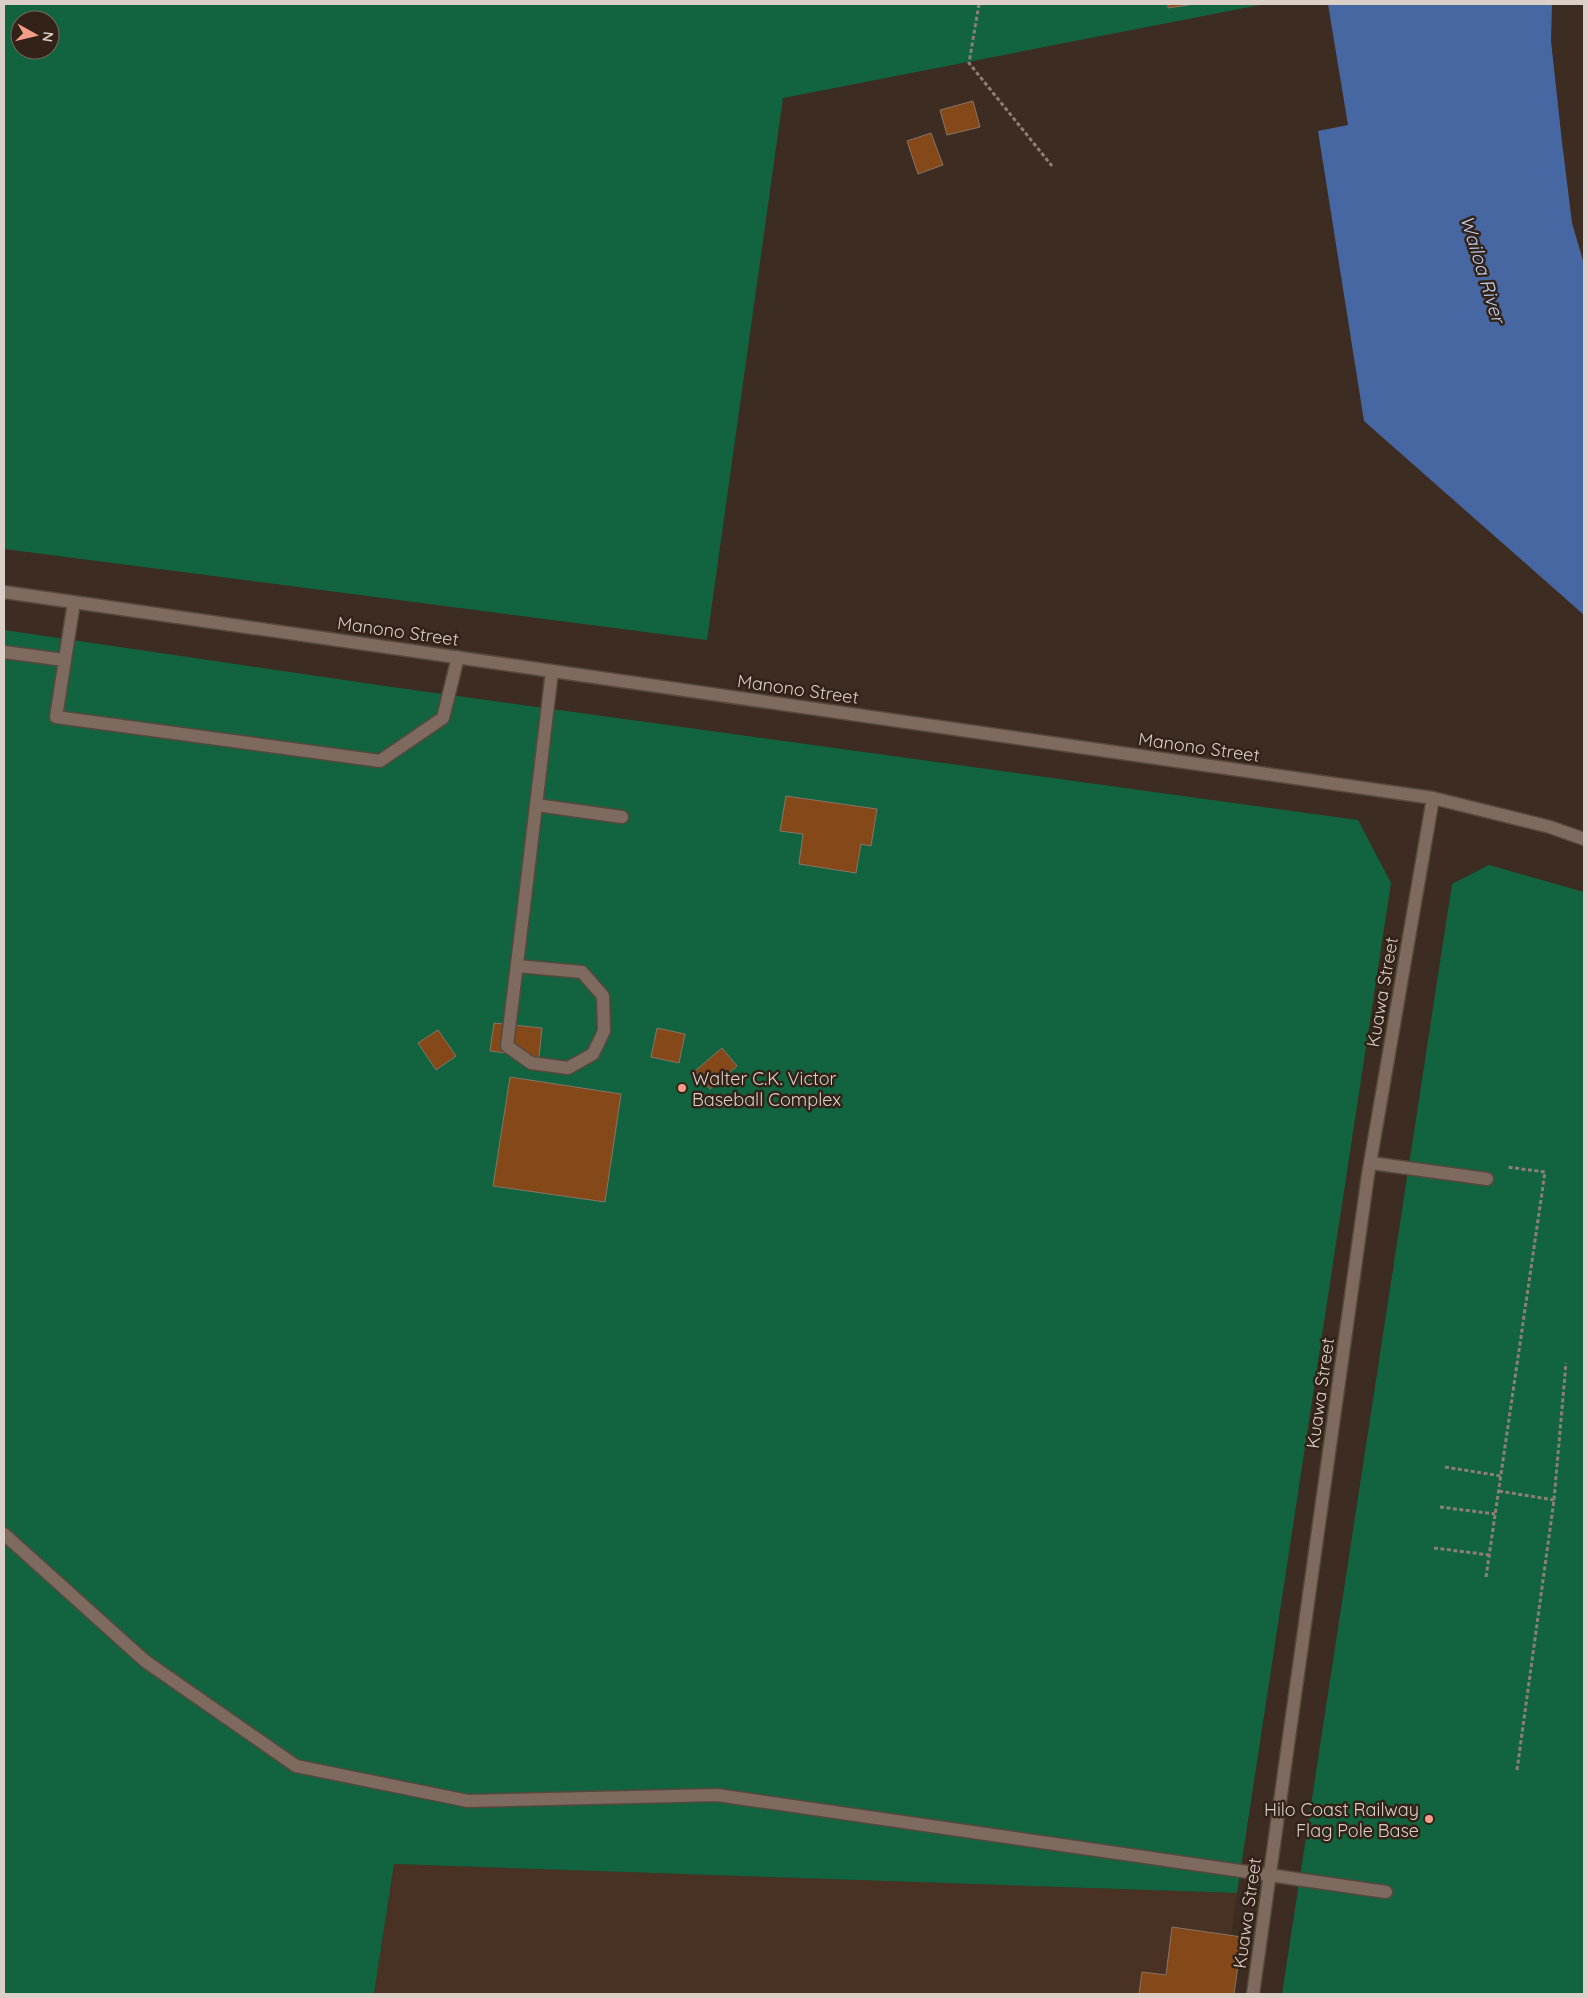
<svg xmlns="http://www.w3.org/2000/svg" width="1588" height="1998" viewBox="0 0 1588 1998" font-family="Quicksand,sans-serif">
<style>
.built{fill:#493223}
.green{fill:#11643f;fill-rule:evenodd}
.water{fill:#4767a2}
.building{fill:#854819;stroke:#887467}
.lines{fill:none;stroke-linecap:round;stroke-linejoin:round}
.minor-casing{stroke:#57483e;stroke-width:15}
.path{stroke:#8e7f76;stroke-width:3;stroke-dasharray:4 2.5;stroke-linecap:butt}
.minor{stroke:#7e6a5e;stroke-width:12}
.poi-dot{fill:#f49e8a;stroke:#322217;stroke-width:2}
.labels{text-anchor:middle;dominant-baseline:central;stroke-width:5;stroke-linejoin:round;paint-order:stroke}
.street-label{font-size:18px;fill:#dbcfc8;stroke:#322217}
.poi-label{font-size:18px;fill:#dbcfc8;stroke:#322217;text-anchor:start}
.water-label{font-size:19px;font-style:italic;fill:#c0d3f6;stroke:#322217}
</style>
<rect width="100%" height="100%" fill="#3d2c21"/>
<path class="built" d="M 394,1864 L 1237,1893 L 1223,1994 L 374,1994 Z"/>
<path class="green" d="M 4,4 L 1265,4 L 783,98 L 707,640 L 4,549 ZM 20,20 L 50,20 L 50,50 L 20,50 Z
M 4,630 L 392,687 L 1358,820 L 1391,883 L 1237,1893 L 394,1864 L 374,1994 L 4,1994 Z
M 1489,865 L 1584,892 L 1584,1994 L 1282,1994 L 1452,884 Z"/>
<path class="water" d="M 1328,4 L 1552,4 L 1551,41 L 1562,142 L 1572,223 L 1584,264 L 1584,615 L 1364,421 L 1318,131 L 1348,125 Z"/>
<path class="building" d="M 1168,4 L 1195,4 L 1168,8 Z
M 973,101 L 980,127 L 947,135 L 940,110 Z
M 931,133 L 943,165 L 918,174 L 907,141 Z
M 786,796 L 877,809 L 871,846 L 861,844 L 856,873 L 799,864 L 803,834 L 780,831 Z
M 494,1023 L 542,1028 L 539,1057 L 490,1051 Z
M 657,1028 L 685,1034 L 679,1063 L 651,1057 Z
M 438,1030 L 456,1056 L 436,1070 L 418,1043 Z
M 722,1048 L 737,1066 L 710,1089 L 695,1071 Z
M 510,1077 L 621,1094 L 605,1202 L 493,1186 Z
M 1172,1927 L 1242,1937 L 1234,1994 L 1139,1994 L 1142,1972 L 1166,1975 Z"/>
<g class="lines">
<defs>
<path id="minor" d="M 4,592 L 1433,798 L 1550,827 L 1584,839
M 74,602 L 56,717 L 380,761 L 443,718 L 458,657
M 4,652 L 64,660
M 536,805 L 622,817
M 517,966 L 582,972 L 603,996 L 604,1031 L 593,1054 L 568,1068 L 531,1063 L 507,1046 C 522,921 538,796 552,671
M 1371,1163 L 1487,1179
M 4,1534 L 145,1661 L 296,1766 L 468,1801 L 717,1795 L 1386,1892
M 1253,1994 L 1368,1175 L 1433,798"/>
</defs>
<use href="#minor" class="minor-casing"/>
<path class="path" d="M 979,4 L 969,63 L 1052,166
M 1445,1467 L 1501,1476
M 1499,1491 L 1554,1500
M 1440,1507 L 1495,1514
M 1434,1548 L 1490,1555
M 1486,1577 L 1545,1172 L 1507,1167
M 1517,1770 L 1554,1500 L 1566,1363"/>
<use href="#minor" class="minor"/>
</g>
<g class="poi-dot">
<circle cx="682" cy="1088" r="5"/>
<circle cx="1429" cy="1819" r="5"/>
</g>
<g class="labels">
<g class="street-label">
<text transform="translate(398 631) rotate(8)">Manono Street</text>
<text transform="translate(798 689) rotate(8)">Manono Street</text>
<text transform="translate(1199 747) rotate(8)">Manono Street</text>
<text transform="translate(1382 992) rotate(-80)">Kuawa Street</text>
<text transform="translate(1320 1393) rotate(-82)">Kuawa Street</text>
<text transform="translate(1247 1913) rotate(-82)">Kuawa Street</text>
</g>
<g class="poi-label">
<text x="692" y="1078">Walter C.K. Victor<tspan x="692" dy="21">Baseball Complex</tspan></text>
<text x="1419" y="1809" text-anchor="end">Hilo Coast Railway<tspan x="1419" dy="21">Flag Pole Base</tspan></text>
</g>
<g class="water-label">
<text transform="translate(1483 269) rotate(73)">Wailoa River</text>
</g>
</g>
<rect width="1588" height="1998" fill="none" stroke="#dbcfc8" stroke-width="10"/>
<g transform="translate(35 35) rotate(98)"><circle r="24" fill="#322217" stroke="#76675e"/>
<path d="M0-4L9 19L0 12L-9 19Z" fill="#f49e8a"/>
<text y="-8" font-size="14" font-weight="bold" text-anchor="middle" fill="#dbcfc8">N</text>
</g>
</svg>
